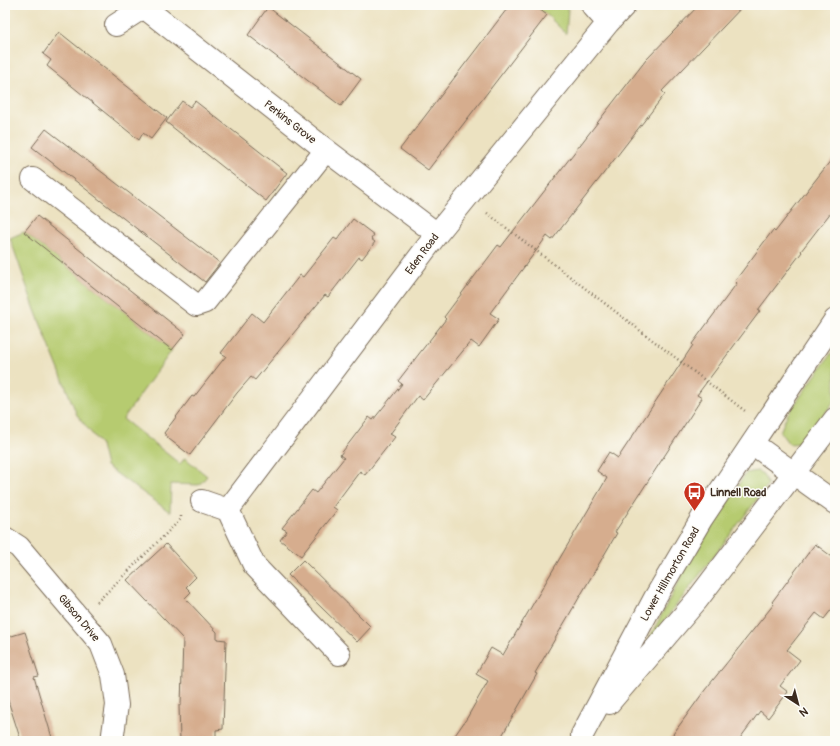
<svg xmlns="http://www.w3.org/2000/svg" width="840" height="746" viewBox="0 0 840 746" font-family="Pangolin,sans-serif">
<style>
.green{fill:#b6cb6f;stroke:#787a46}
.building{fill:#d6ad8e}
.lines{fill:none;stroke-linecap:round;stroke-linejoin:round}
.minor-casing{stroke:#796a57;stroke-width:24}
.path{stroke:#796a57;stroke-width:2.5;stroke-dasharray:1 3;stroke-linecap:butt}
.minor{stroke:#fff;stroke-width:22}
.labels{text-anchor:middle;dominant-baseline:central;stroke-width:3;stroke-linejoin:round;paint-order:stroke}
.street-label{font-size:11px;fill:#3b2a1e;stroke:#fdfcf7}
.poi-label{font-size:11px;font-weight:bold;fill:#3b2a1e;stroke:#fdfcf7;text-anchor:start}
</style>
<rect width="100%" height="100%" fill="#fdfcf7"/>
<filter id="ink" filterUnits="userSpaceOnUse"><feTurbulence type="fractalNoise" baseFrequency=".025" numOctaves="2"/><feDisplacementMap in="SourceGraphic" scale="8" xChannelSelector="R" yChannelSelector="G"/><feConvolveMatrix kernelMatrix="1 2 1 2 8 2 1 2 1" color-interpolation-filters="sRGB"/></filter>
<filter id="wash" filterUnits="userSpaceOnUse"><feTurbulence type="fractalNoise" baseFrequency=".012" numOctaves="4" result="noise"/><feDisplacementMap in="SourceGraphic" scale="16" xChannelSelector="R" yChannelSelector="G"/><feGaussianBlur stdDeviation="0.9" result="paint"/><feColorMatrix in="noise" values="0 0 0 0 0 0 0 0 0 0 0 0 0 0 0 0 0 1.4 0 .05"/><feComposite in="paint" operator="in"/></filter>
<g filter="url(#wash)">
<rect width="100%" height="100%" fill="#ece2c1"/>
<path class="green" d="M 534,5 L 564,5 L 568,9 L 566,34 L 547,15 Z
M 24,232 L 172,350 L 123,419 L 180,464 L 185,458 L 207,476 L 199,485 L 171,484 L 170,512 L 106,466 L 101,445 L 77,415 L 35,310 L 10,238 Z
M 835,348 L 835,400 L 803,443 L 789,444 L 780,432 L 787,415 Z
M 757,471 L 763,474 L 768,485 L 646,645 L 686,567 L 746,473 Z"/>
<g id="blocks">
<path class="building" d="M 510,5 L 534,5 L 547,15 L 428,170 L 400,149 Z
M 699,5 L 744,5 L 662,91 L 665,94 L 552,240 L 547,236 L 490,313 L 499,319 L 479,347 L 471,341 L 423,400 L 418,396 L 390,434 L 395,437 L 365,475 L 360,471 L 333,507 L 337,510 L 301,556 L 280,540 L 287,531 L 282,528 L 312,490 L 316,493 L 344,458 L 340,455 L 369,417 L 373,420 L 402,384 L 398,381 L 446,319 L 444,317 L 498,245 L 501,247 L 646,60 Z
M 268,7 L 361,79 L 341,106 L 248,35 Z
M 59,32 L 167,118 L 151,139 L 143,133 L 139,140 L 47,66 L 51,60 L 43,54 Z
M 182,101 L 190,107 L 195,101 L 287,173 L 266,201 L 166,122 Z
M 46,129 L 220,263 L 205,282 L 32,147 Z
M 835,155 L 835,207 L 801,251 L 802,252 L 758,310 L 760,311 L 697,395 L 702,398 L 615,532 L 617,533 L 535,673 L 537,674 L 499,741 L 451,741 L 467,718 L 488,681 L 476,674 L 491,648 L 503,655 L 607,478 L 597,471 L 609,452 L 618,458 L 693,345 L 692,344 L 737,283 L 735,281 L 773,230 L 775,232 Z
M 37,216 L 185,334 L 172,350 L 24,232 Z
M 353,219 L 374,235 L 371,239 L 375,242 L 362,259 L 359,257 L 328,297 L 325,295 L 255,380 L 251,377 L 237,393 L 190,455 L 169,439 L 164,433 L 192,396 L 194,397 L 226,356 L 221,353 L 252,313 L 263,322 L 300,275 L 303,277 L 334,238 L 337,240 Z
M 166,544 L 196,577 L 186,587 L 191,592 L 185,598 L 217,632 L 217,639 L 226,640 L 223,729 L 216,730 L 216,741 L 180,741 L 179,705 L 181,705 L 183,639 L 127,580 Z
M 815,544 L 835,559 L 835,605 L 824,619 L 816,613 L 787,650 L 800,660 L 780,686 L 788,692 L 768,718 L 760,711 L 738,741 L 668,741 L 705,690 L 774,604 L 772,602 Z
M 303,560 L 371,627 L 357,642 L 288,575 Z
M 25,632 L 39,676 L 34,677 L 53,741 L 21,741 L 5,691 L 5,638 Z"/>
</g>
</g>
<g filter="url(#ink)">
<use href="#blocks" fill-opacity="0" stroke="#796a57" stroke-width="1"/>
<g class="lines">
<defs>
<path id="minor" d="M 592,5 L 608,23
M 145,8 L 326,150 L 437,234
M 116,25 L 147,5
M 33,179 L 196,305 L 205,302 L 326,150
M 753,444 L 835,503
M 202,501 L 228,510 L 254,565 L 339,654
M 228,510 L 437,234 L 608,23 L 625,5
M 5,538 L 19,547 L 101,644 L 113,675 L 117,705 L 112,741
M 609,703 L 697,600 L 835,419
M 582,735 L 656,596 L 702,518 L 835,320"/>
</defs>
<use href="#minor" class="minor-casing"/>
<path class="path" d="M 487,213 L 745,411
M 97,602 L 181,519 L 181,516"/>
<use href="#minor" class="minor"/>
</g>
</g>
<defs>
<symbol id="bus-pin" viewBox="-11 -11 22 30"><path d="M0 17L-7.5 6A9.5 9.5 0 1 1 7.5 6Z" fill="#c8321e" stroke="#fdfcf7"/><path d="M-5-6H5V4H4V6H2V4H-2V6H-4V4H-5ZM-3.5-4V0h7V-4ZM-3.5 1.2v1.5H-2V1.2ZM2 1.2v1.5H3.5V1.2Z" fill="#fff"/></symbol>
</defs>
<g fill-rule="evenodd">
<use href="#bus-pin" x="682" y="480" width="25" height="34"/>
</g>
<g class="labels">
<g class="street-label">
<text transform="translate(290 122) rotate(38)">Perkins Grove</text>
<text transform="translate(422 254) rotate(-53)">Eden Road</text>
<text transform="translate(670 574) rotate(-60)">Lower Hillmorton Road</text>
<text transform="translate(79 618) rotate(50)">Gibson Drive</text>
</g>
<g class="poi-label">
<text x="710" y="492">Linnell Road</text>
</g>
</g>
<rect width="840" height="746" fill="none" stroke="#fdfcf7" stroke-width="20"/>
<g transform="translate(798 704) rotate(144)" stroke="#fdfcf7" stroke-width="3" paint-order="stroke">
<path d="M0-3L7 15L0 10L-7 15Z" fill="#3b2a1e"/>
<text y="-6" font-size="11" font-weight="bold" text-anchor="middle" fill="#3b2a1e">N</text>
</g>
</svg>
